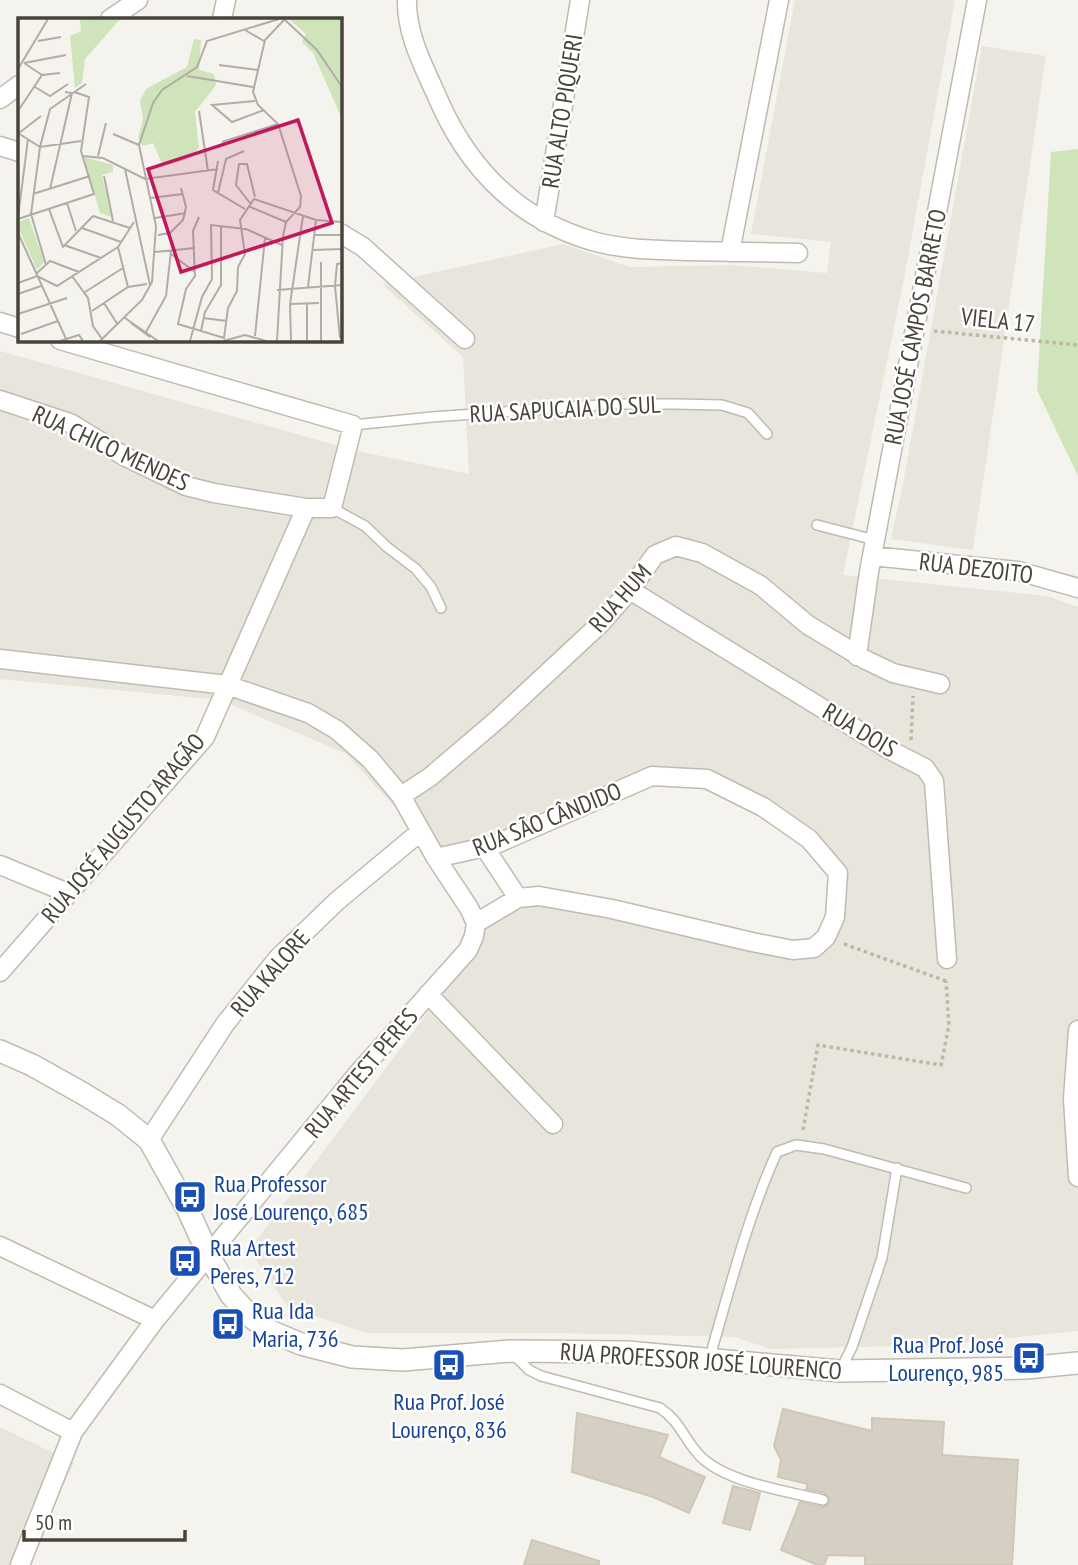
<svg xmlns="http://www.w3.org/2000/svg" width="1078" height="1565" viewBox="0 0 1078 1565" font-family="'PT Sans Narrow',sans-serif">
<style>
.residential{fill:#e8e5dc}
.green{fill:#d0e4bb}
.building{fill:#d5cfc4;stroke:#cfc7b8;stroke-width:2}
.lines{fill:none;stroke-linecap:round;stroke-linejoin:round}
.service-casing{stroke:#bfbbb0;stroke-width:12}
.minor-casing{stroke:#bfbbb0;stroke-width:21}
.tertiary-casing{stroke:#bfbbb0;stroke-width:24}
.path{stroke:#c0b7a3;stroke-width:3.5;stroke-dasharray:3.5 3.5;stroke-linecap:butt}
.service{stroke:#fff;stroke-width:9}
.minor{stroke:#fff;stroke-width:18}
.tertiary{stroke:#fff;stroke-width:21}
.labels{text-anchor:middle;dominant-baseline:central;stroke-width:5;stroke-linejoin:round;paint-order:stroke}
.street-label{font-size:24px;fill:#49443b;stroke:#fff}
.transit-label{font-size:24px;fill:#164399;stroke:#fff;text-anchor:start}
.inset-road{fill:none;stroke:#b0ada6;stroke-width:2}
.view{fill:#c2185b;fill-opacity:0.15;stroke:#c2185b;stroke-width:3.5}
.inset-edge{fill:none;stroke:#49443b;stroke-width:3.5}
</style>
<rect width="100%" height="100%" fill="#f5f3ed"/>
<path class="residential" d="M 795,0 L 955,0 L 904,279 L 843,575 L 1047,596 L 1078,607 L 1078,1331 L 939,1345 L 771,1349 L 735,1337 L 555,1333 L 366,1333 L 288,1307 L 249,1250 L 468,959 L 481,929 L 504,913 L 539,904 L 818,952 L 838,873 L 817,842 L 686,773 L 501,840 L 439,855 L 345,753 L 220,700 L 0,679 L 0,351 L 357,451 L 469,474 L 463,357 L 382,284 L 563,244 L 630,267 L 732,265 L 827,273 L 831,242 L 751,234 Z
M 982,46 L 1046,56 L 973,550 L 891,539 L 902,489 Z
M 0,1427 L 74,1463 L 24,1565 L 0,1565 Z"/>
<path class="green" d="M 1078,149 L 1078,476 L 1037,390 L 1051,152 Z"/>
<path class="building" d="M 783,1409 L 872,1431 L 872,1418 L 944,1422 L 942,1455 L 1018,1460 L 1012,1565 L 865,1565 L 865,1556 L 828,1555 L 824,1565 L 818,1565 L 781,1550 L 800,1502 L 822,1507 L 828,1505 L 830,1501 L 825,1493 L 806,1489 L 808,1484 L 778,1477 L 781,1460 L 774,1446 Z
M 577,1413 L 668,1435 L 659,1457 L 705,1477 L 689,1513 L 653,1497 L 572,1472 Z
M 733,1486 L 760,1493 L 750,1530 L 723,1523 Z
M 532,1540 L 599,1561 L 599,1565 L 524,1565 Z"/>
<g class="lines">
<defs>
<path id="service" d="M 353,425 L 432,417 L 614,404 L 674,404 L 722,405 L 748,413 L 767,434
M 332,508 L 365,526 L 387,547 L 416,569 L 431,587 L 441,608
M 817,525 L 875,540
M 514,1355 L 529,1370 L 541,1376 L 660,1408 C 681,1422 684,1440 701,1457 C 728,1483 787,1491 823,1500
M 711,1360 L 713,1346 C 732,1280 749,1214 777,1152 L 796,1145 L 824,1149 L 966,1188
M 840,1371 L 852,1347 L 882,1258 L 897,1168"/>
<path id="minor" d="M 407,0 C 406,35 425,69 439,101 C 470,171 520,221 596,242 C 627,250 659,250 691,251 C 727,252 762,252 798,253
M 110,19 L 138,0
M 222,19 L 226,0
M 0,99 L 19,85
M 0,146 L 19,152
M 544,222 L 580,0
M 340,233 L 363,247 L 465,339
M 730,252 L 779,0
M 0,322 L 19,328
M 0,400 L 70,423 L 124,456 L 186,486 L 214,493 L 306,508
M 872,556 L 1018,571 L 1078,588
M 630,590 L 890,750 L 925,768 L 934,781 L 947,959
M 857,656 L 869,572 L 977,0
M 0,659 L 227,685 L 308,713 L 337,730 L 370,759 L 401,796 L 436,858 L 469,908 L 476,923 L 474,936 L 468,950 L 360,1071 L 155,1320 L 73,1432 L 20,1565
M 401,796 L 430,777 L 498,719 L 600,624 L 630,590 L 655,555 L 676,546 L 702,553 L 760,585 L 808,625 L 866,660 L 893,673 L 940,684
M 485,848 L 518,898
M 436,858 L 494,845 L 652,776 L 707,779 L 763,807 L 809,839 L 838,873 L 835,917 L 826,937 L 814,948 L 793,950 L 752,942 L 612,909 L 539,896 L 518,898 L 476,923
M 0,865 L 68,893
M 0,972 L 205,737 L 306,508 L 332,508 L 353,425 L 60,340
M 428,994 L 553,1124
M 1078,1030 L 1073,1099 L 1078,1177
M 149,1140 L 225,1024 L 278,958 L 337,901 L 420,832
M 0,1246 L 155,1320
M 0,1394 L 73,1432"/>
<path id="tertiary" d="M 0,1051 L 32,1065 L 82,1093 L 118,1115 L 149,1140 L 188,1210 L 209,1256 L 231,1295 L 251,1317 L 270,1331 L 301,1344 L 352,1357 L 403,1360 L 510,1351 L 627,1352 L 840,1371 L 1026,1368 L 1078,1363"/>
</defs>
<use href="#service" class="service-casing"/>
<use href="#minor" class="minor-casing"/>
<use href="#tertiary" class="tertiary-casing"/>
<path class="path" d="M 934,331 L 1078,345
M 911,740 L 913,696
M 844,944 L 946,981 L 946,979
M 803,1130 L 818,1045 L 941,1065 L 949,1025 L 946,981"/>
<use href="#service" class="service"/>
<use href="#minor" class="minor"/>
<use href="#tertiary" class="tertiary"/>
</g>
<defs>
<symbol id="bus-square" viewBox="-11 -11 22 22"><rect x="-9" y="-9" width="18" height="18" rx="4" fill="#1a4fb4" stroke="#fff"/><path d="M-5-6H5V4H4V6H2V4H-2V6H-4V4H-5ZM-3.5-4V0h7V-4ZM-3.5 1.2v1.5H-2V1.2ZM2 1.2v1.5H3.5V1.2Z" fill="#fff"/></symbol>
</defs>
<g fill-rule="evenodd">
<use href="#bus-square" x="171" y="1178" width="38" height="38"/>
<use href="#bus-square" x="166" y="1242" width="38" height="38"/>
<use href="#bus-square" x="209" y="1305" width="38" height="38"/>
<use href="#bus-square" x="1010" y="1339" width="38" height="38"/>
<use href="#bus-square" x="430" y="1346" width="38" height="38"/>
</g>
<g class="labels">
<g class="street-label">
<text transform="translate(562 111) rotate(-81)">RUA ALTO PIQUERI</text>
<text transform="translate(998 320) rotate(6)">VIELA 17</text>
<text transform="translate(915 327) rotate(-79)">RUA JOSÉ CAMPOS BARRETO</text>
<text transform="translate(565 409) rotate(-3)">RUA SAPUCAIA DO SUL</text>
<text transform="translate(111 448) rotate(25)">RUA CHICO MENDES</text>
<text transform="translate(976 568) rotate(7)">RUA DEZOITO</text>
<text transform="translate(620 598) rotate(-49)">RUA HUM</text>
<text transform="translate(860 730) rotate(31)">RUA DOIS</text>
<text transform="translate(547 819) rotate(-22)">RUA SÃO CÂNDIDO</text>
<text transform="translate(123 828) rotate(-50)">RUA JOSÉ AUGUSTO ARAGÃO</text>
<text transform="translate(270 973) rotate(-49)">RUA KALORE</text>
<text transform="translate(361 1073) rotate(-50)">RUA ARTEST PERES</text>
<text transform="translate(701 1361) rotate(4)">RUA PROFESSOR JOSÉ LOURENCO</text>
</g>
<g class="transit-label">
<text x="214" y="1183">Rua Professor<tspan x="214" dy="28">José Lourenço, 685</tspan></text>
<text x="210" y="1247">Rua Artest<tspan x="210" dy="28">Peres, 712</tspan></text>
<text x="252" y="1310">Rua Ida<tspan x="252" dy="28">Maria, 736</tspan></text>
<text x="1004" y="1344" text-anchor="end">Rua Prof. José<tspan x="1004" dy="28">Lourenço, 985</tspan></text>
<text x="449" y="1401" text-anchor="middle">Rua Prof. José<tspan x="449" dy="28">Lourenço, 836</tspan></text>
</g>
</g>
<g transform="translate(18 18)">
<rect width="324" height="324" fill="#f5f3ed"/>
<path d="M 62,1 L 102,1 L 67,41 L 64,65 L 57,70 L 52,18 L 63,13 ZM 271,1 L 324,1 L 324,101 L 295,35 L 284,24 L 288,16 ZM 176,21 L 183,22 L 181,52 L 196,56 L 198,67 L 177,94 L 181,130 L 168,142 L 145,148 L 135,125 L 125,128 L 120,120 L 125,101 L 122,83 L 128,71 L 169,49 ZM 66,139 L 95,147 L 95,154 L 84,157 L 93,199 L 82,195 ZM 11,200 L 26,244 L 19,252 L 0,209 L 0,204 Z" fill="#d0e4bb"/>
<path class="inset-road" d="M 266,1 L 299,32 L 324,69M 227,12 L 246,23M 20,23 L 43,19M 6,45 L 48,37M 6,45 L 24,57M 201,47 L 240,52M 0,51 L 30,1M 169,58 L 235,69M 17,69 L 32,78 L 50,66M 237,83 L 194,87 L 214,104 L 246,92M 0,93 L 24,57 L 42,55M 181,93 L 190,153M 0,115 L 22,129 L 63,123M 1,115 L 23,98M 95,116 L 121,127M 204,124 L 260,106M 64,138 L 85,140 L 127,161 L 200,151M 80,138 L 88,105M 200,143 L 195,172 L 227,191M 107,151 L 132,267M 86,158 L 95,203M 32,171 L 54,75 L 47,74M 200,175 L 208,141 L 226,133M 15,176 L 72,158M 132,180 L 165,176M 49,185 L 58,213M 232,185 L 218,167 L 221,146 L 229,146 L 237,179M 230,188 L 268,204M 31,191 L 45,229 L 75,198M 75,198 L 112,210M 0,199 L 10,121M 181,199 L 175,213 L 177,258 L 168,271 L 160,306 L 206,320 L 210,290 L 219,273 L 220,249 L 227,236 L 222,202 L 236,181 L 298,202 L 324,204M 137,200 L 168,195M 0,201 L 76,176 L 63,133 L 71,79 L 56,74M 64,210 L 103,224M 0,215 L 49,323M 140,217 L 152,215 L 165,202 L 168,189 L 163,170M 296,217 L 324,217M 46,227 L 83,240M 100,229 L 110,269M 295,232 L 324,231M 137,234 L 177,230M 153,236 L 177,254M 303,244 L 303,323M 28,247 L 13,196 L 22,129 L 32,91 L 68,66M 18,256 L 32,243 L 61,254M 54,258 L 70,280 L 75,308 L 84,321M 0,265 L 19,258 L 39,268 L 100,229 L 116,204M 290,269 L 298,202M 259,272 L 324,267M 67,274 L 105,250M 0,276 L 23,268M 86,285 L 100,307M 289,285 L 289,323M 272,286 L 301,285M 74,293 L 110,269 L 129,266M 0,296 L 49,280M 107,300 L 140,323M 185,300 L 209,303M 113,305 L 132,319M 183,313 L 187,294 L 203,267 L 203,209M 128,314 L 148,278 L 153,233M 3,316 L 40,303M 237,318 L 247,220M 322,320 L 317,268 L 319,246 L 324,245M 42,323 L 61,317 L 65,323M 82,323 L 124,282 L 134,264 L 138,208 L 121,127 L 135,85 L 144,72 L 179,49 L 189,23 L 261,1M 172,323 L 184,279 L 194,261 L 193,207 L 228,211 L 264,227M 205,323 L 227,317 L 248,323M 259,323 L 265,218 L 268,204 L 282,189 L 283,178 L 260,106 L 240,87 L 235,74 L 247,22 L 266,2M 273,323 L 272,286 L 285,198"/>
<path class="view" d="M 280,102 L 314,205 L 163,254 L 130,151 Z"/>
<rect width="324" height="324" class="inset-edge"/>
</g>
<path d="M24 1530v10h161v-10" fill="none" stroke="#49443b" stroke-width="3.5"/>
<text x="35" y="1530" font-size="21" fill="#49443b" stroke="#ffffff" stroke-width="5" paint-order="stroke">50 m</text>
</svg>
